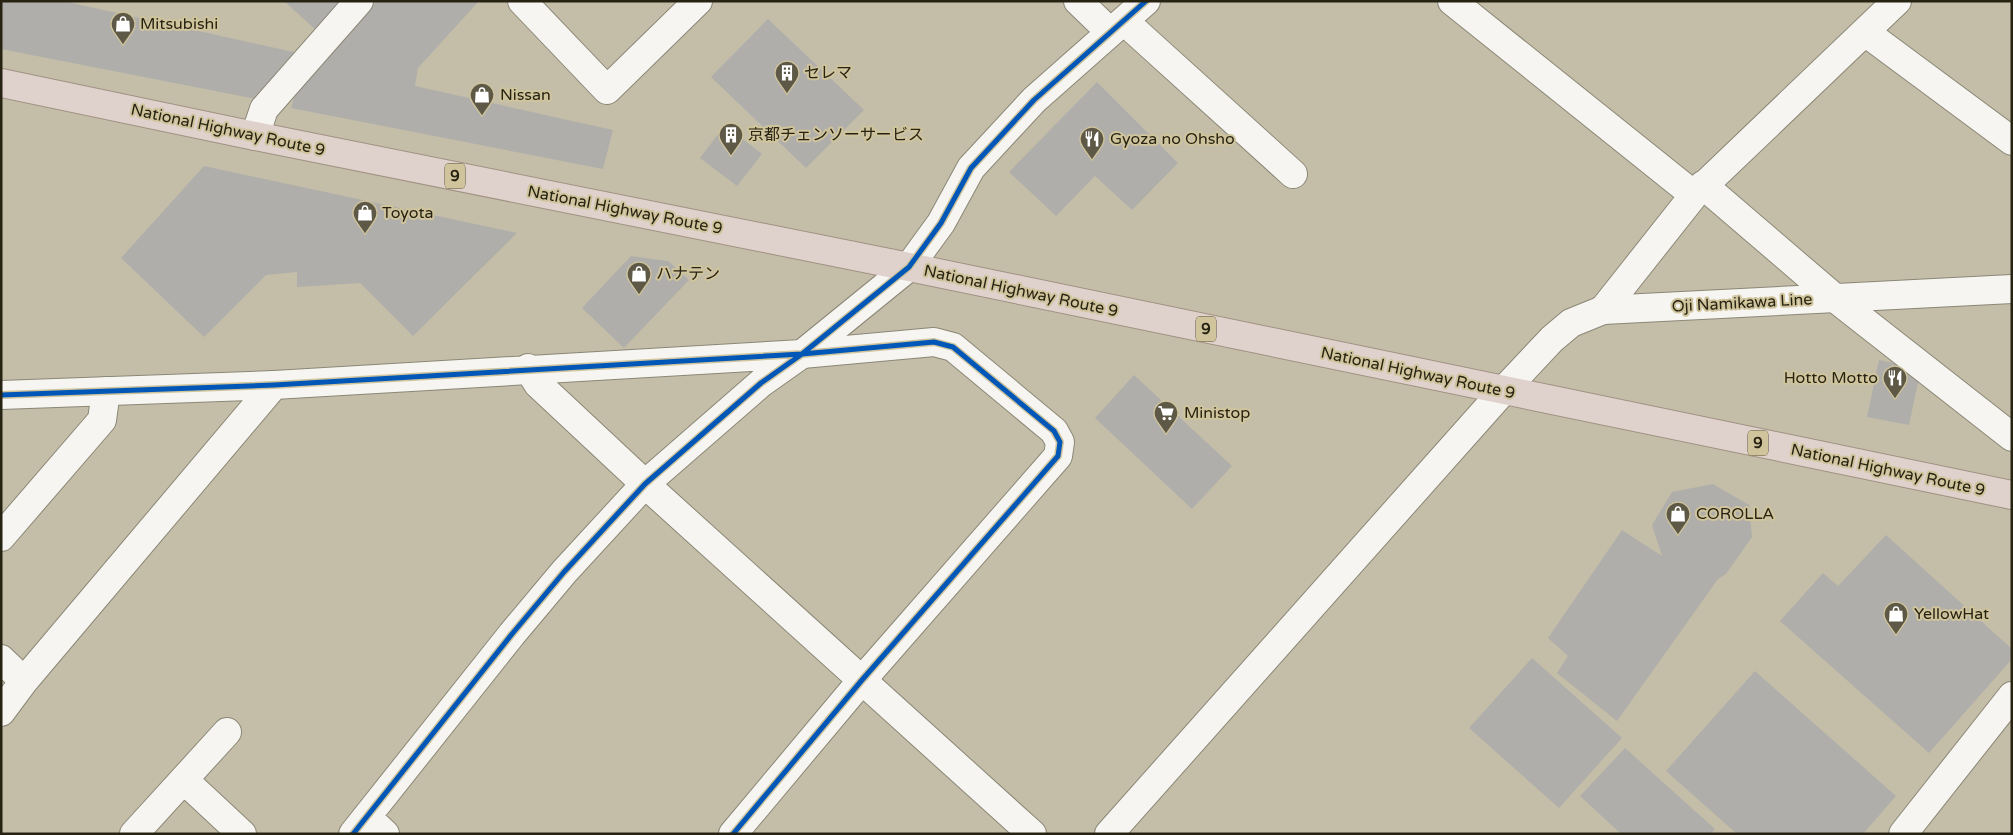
<svg xmlns="http://www.w3.org/2000/svg" width="2013" height="835" viewBox="0 0 2013 835" font-family="'Varela Round','Noto Sans JP',sans-serif">
<style>
.building{fill:#afaeab}
.lines{fill:none;stroke-linecap:round;stroke-linejoin:round}
.street-casing{stroke:#8b8776;stroke-width:30}
.secondary-casing{stroke:#8b8776;stroke-width:30}
.highway-casing{stroke:#a19183;stroke-width:30}
.street{stroke:#f6f5f2;stroke-width:28}
.secondary{stroke:#f6f5f2;stroke-width:28}
.highway{stroke:#dfd1cb;stroke-width:28}
.cycleway-casing{stroke:#d0c49c;stroke-width:8}
.cycleway{stroke:#0057b8;stroke-width:5}
.labels{text-anchor:middle;dominant-baseline:central;stroke-width:4;stroke-linejoin:round;paint-order:stroke}
.shield{fill:#d0c49c;stroke:#5a533c;stroke-width:1}
.shield-label{font-size:15px;font-weight:bold;fill:#272313}
.poi-label{font-size:16px;fill:#272313;stroke:#d0c49c;text-anchor:start}
.street-label{font-size:16px;fill:#272313;stroke:#d0c49c}
</style>
<rect width="100%" height="100%" fill="#c4bea8"/>
<path class="building" d="M 1,1 L 63,1 L 298,53 L 256,99 L 1,49 Z
M 284,1 L 346,1 L 318,32 Z
M 377,1 L 479,1 L 418,68 L 415,86 L 613,130 L 603,169 L 291,108 L 296,91 Z
M 768,19 L 864,110 L 806,168 L 711,77 Z
M 1097,82 L 1178,163 L 1132,210 L 1095,176 L 1056,216 L 1009,172 Z
M 725,125 L 762,154 L 737,186 L 700,158 Z
M 204,166 L 517,233 L 413,336 L 360,283 L 297,287 L 297,272 L 266,275 L 204,337 L 121,258 Z
M 631,256 L 668,261 L 689,280 L 624,348 L 582,308 Z
M 1879,360 L 1921,369 L 1909,425 L 1867,417 Z
M 1134,375 L 1232,466 L 1192,509 L 1095,418 Z
M 1713,484 L 1749,505 L 1752,537 L 1726,574 L 1718,579 L 1617,721 L 1557,673 L 1568,656 L 1548,638 L 1622,530 L 1662,556 L 1652,525 L 1672,492 Z
M 1886,535 L 2012,649 L 2012,659 L 1929,753 L 1780,621 L 1823,573 L 1838,586 Z
M 1532,658 L 1622,738 L 1559,808 L 1469,728 Z
M 1755,671 L 1896,796 L 1863,834 L 1737,834 L 1666,771 Z
M 1625,748 L 1715,829 L 1711,834 L 1621,834 L 1580,796 Z"/>
<g class="lines">
<defs>
<path id="street" d="M 522,1 L 607,90 L 698,1
M 1078,1 L 1110,32
M 1452,1 L 1694,195
M 1124,21 L 1293,174
M 1865,32 L 2012,141
M 255,136 L 264,109 L 359,1
M 1703,185 L 1836,299 L 2012,437
M 909,267 L 941,223 L 971,168 L 1034,100 L 1146,1
M 1603,310 L 1694,195 L 1897,1
M 1,537 L 102,420 L 106,391
M 1,659 L 24,681
M 1,712 L 24,681 L 274,385
M 184,780 L 242,834
M 367,817 L 385,834
M 134,834 L 227,732
M 353,834 L 512,634 L 564,572 L 645,484
M 733,834 L 862,680 L 1058,456 L 1060,442 L 1054,431 L 953,347 L 934,342 L 802,354"/>
<path id="secondary" d="M 528,368 L 538,384 L 645,484 L 1032,834
M 1,395 L 274,385 L 802,354
M 645,484 L 761,383 L 802,354 L 909,267
M 1109,834 L 1503,391 L 1552,339 L 1571,323 L 1603,310 L 2012,289
M 1903,834 L 2012,696"/>
<path id="highway" d="M 1,83 L 255,136 L 909,267 L 2012,495"/>
</defs>
<use href="#street" class="street-casing"/>
<use href="#secondary" class="secondary-casing"/>
<use href="#highway" class="highway-casing"/>
<use href="#street" class="street"/>
<use href="#secondary" class="secondary"/>
<use href="#highway" class="highway"/>
<defs>
<path id="cycleway" d="M 1,395 L 274,385 L 802,354 L 934,342 L 953,347 L 1054,431 L 1060,442 L 1058,456 L 862,680 L 733,834
M 353,834 L 512,634 L 564,572 L 645,484 L 761,383 L 802,354 L 909,267 L 941,223 L 971,168 L 1034,100 L 1146,1"/>
</defs>
<use href="#cycleway" class="cycleway-casing"/>
<use href="#cycleway" class="cycleway"/>
</g>
<defs>
<symbol id="shop-pin" viewBox="-11 -11 22 30"><path d="M0 17L-7.5 6A9.5 9.5 0 1 1 7.5 6Z" fill="#5e5947" stroke="#d0c49c"/><path d="M-5-2.5h2.3a2.7 3.5 0 0 1 5.4 0H5L5.5 6h-11ZM-1.5-2.5h3a1.5 2.3 0 0 0-3 0Z" fill="#fff"/></symbol>
<symbol id="building-pin" viewBox="-11 -11 22 30"><path d="M0 17L-7.5 6A9.5 9.5 0 1 1 7.5 6Z" fill="#5e5947" stroke="#d0c49c"/><path d="M-4-6H4V6H1V3H-1V6H-4ZM-2.5-4.3h1.7v1.8h-1.7ZM.8-4.3h1.7v1.8H.8ZM-2.5-1h1.7V.8h-1.7ZM.8-1h1.7V.8H.8Z" fill="#fff"/></symbol>
<symbol id="restaurant-pin" viewBox="-11 -11 22 30"><path d="M0 17L-7.5 6A9.5 9.5 0 1 1 7.5 6Z" fill="#5e5947" stroke="#d0c49c"/><path d="M-5-6h1v4h1v-4h1v4h1v-4h1v5L-1.5 .5V6h-2V.5L-5-1ZM5-6V6H3V1.5H1.5Q1.5-4 5-6Z" fill="#fff"/></symbol>
<symbol id="supermarket-pin" viewBox="-11 -11 22 30"><path d="M0 17L-7.5 6A9.5 9.5 0 1 1 7.5 6Z" fill="#5e5947" stroke="#d0c49c"/><path d="M-6-5.5h2.5l.6 2H6L4.5 2H-2.5L-4.4-4H-6ZM-1.5 3.2a1.3 1.3 0 1 0 .1 0ZM3 3.2a1.3 1.3 0 1 0 .1 0Z" fill="#fff"/></symbol>
</defs>
<g fill-rule="evenodd">
<use href="#shop-pin" x="109" y="10" width="28" height="38"/>
<use href="#building-pin" x="773" y="59" width="28" height="38"/>
<use href="#shop-pin" x="468" y="81" width="28" height="38"/>
<use href="#building-pin" x="717" y="121" width="28" height="38"/>
<use href="#restaurant-pin" x="1078" y="125" width="28" height="38"/>
<use href="#shop-pin" x="351" y="199" width="28" height="38"/>
<use href="#shop-pin" x="625" y="260" width="28" height="38"/>
<use href="#restaurant-pin" x="1881" y="364" width="28" height="38"/>
<use href="#supermarket-pin" x="1152" y="399" width="28" height="38"/>
<use href="#shop-pin" x="1664" y="500" width="28" height="38"/>
<use href="#shop-pin" x="1882" y="600" width="28" height="38"/>
</g>
<g class="labels">
<g class="shield">
<rect x="445" y="163.5" width="20" height="25" rx="4"/>
<rect x="1196" y="316.5" width="20" height="25" rx="4"/>
<rect x="1748" y="430.5" width="20" height="25" rx="4"/>
</g>
<g class="shield-label">
<text x="455" y="176">9</text>
<text x="1206" y="329">9</text>
<text x="1758" y="443">9</text>
</g>
<g class="poi-label">
<text x="140" y="24">Mitsubishi</text>
<text x="804" y="73">セレマ</text>
<text x="500" y="95">Nissan</text>
<text x="748" y="135">京都チェンソーサービス</text>
<text x="1110" y="139">Gyoza no Ohsho</text>
<text x="382" y="213">Toyota</text>
<text x="656" y="274">ハナテン</text>
<text x="1878" y="378" text-anchor="end">Hotto Motto</text>
<text x="1184" y="413">Ministop</text>
<text x="1696" y="514">COROLLA</text>
<text x="1914" y="614">YellowHat</text>
</g>
<g class="street-label">
<text transform="translate(228 130) rotate(12)">National Highway Route 9</text>
<text transform="translate(625 210) rotate(11)">National Highway Route 9</text>
<text transform="translate(1021 291) rotate(12)">National Highway Route 9</text>
<text transform="translate(1742 303) rotate(-3)">Oji Namikawa Line</text>
<text transform="translate(1418 373) rotate(12)">National Highway Route 9</text>
<text transform="translate(1888 470) rotate(12)">National Highway Route 9</text>
</g>
</g>
<rect width="2013" height="835" fill="none" stroke="#272313" stroke-width="5"/>
</svg>
